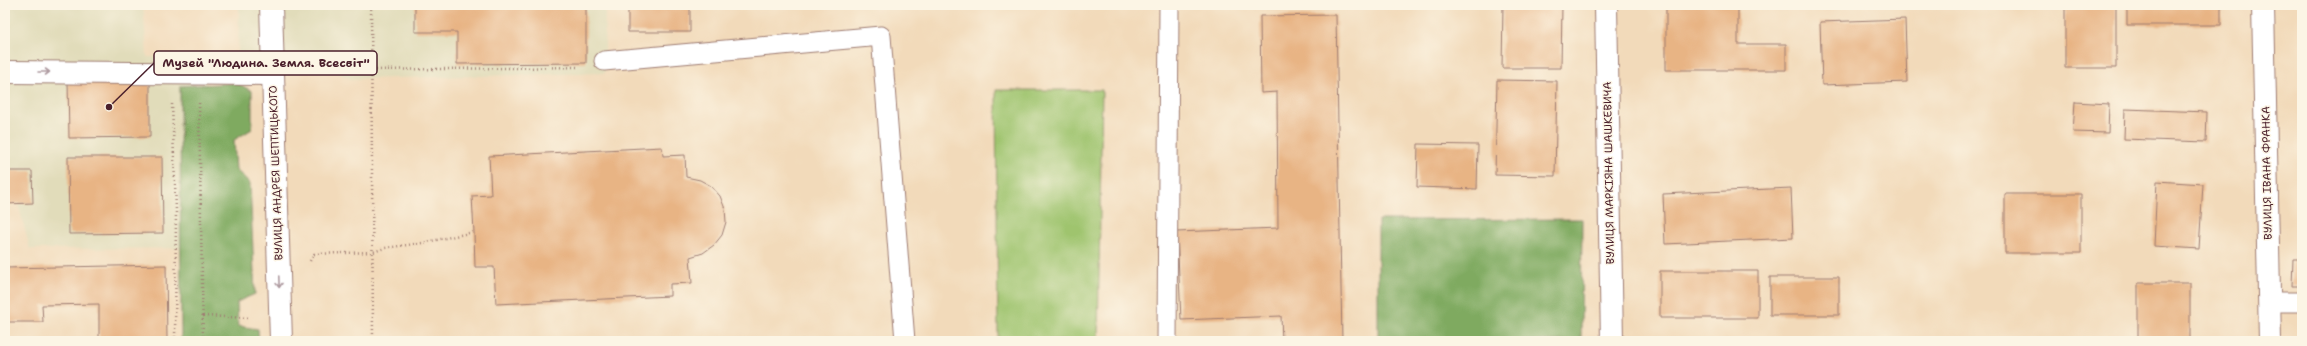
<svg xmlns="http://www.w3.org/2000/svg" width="2307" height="346" viewBox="0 0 2307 346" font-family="'Shantell Sans',sans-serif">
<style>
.built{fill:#e1dcba}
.green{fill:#9fc46e;stroke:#74724c}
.forest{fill:#7faa61;stroke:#646446}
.building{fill:#e8b484}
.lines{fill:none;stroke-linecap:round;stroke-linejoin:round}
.service-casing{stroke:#9e7c72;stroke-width:21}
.minor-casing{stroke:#9e7c72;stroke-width:24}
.tertiary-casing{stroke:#9e7c72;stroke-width:24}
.path{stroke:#9e7c72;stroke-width:2.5;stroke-dasharray:1 3;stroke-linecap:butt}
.service{stroke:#fff;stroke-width:19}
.minor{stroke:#fff;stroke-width:22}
.tertiary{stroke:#fff;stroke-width:22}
.oneway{stroke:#ae9aa0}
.labels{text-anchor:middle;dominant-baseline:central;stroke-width:3;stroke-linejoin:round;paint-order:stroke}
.street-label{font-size:11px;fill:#4a1f2b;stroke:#fcf5e5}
.leader{fill:none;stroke:#4a1f2b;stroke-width:1.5}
.callout-dot{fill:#4a1f2b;stroke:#fcf5e5;stroke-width:1.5}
.callout{fill:#fcf5e5;stroke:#4a1f2b;stroke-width:1.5}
.callout-label{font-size:12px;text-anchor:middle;font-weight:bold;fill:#4a1f2b}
</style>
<rect width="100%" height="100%" fill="#fcf5e5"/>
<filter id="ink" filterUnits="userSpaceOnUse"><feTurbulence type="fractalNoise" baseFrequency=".025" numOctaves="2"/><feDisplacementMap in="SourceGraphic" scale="8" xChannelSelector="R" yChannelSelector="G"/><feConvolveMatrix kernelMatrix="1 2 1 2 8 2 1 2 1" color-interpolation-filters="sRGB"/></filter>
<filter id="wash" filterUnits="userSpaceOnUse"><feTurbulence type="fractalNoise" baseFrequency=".012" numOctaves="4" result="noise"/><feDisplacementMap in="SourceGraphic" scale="16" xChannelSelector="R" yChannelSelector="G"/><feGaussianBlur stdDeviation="0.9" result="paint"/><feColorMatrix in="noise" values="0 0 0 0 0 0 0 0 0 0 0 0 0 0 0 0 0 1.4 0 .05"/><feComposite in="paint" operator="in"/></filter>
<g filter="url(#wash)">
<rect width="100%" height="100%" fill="#f2daba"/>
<path class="built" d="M 5,5 L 143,5 L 147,57 L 205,58 L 208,248 L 30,249 L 10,172 Z
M 239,5 L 605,5 L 605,73 L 351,79 L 304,58 L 287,56 L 238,56 Z"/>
<path class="green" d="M 996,90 L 1102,90 L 1098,341 L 998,339 Z"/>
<path class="forest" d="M 237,83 L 252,91 L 252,129 L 234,140 L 236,170 L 250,183 L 255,294 L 237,302 L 238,326 L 258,329 L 259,341 L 181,341 L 180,86 Z
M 1582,219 L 1581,341 L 1378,341 L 1378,220 Z"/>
<g id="blocks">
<path class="building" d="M 415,5 L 586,5 L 586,63 L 457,64 L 457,32 L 415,32 Z
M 1503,5 L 1562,5 L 1561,68 L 1502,68 Z
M 1666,5 L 1738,5 L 1738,44 L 1786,44 L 1786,70 L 1666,70 Z
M 2065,5 L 2116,5 L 2116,68 L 2065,68 Z
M 2127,5 L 2221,5 L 2221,25 L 2127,25 Z
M 2300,5 L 2302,5 L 2302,22 L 2300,22 Z
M 628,6 L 690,6 L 690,32 L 628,32 Z
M 1336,15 L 1342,341 L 1282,341 L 1281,316 L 1181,320 L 1177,232 L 1278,228 L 1277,92 L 1261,93 L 1260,16 Z
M 1905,19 L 1907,82 L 1822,85 L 1820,22 Z
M 150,80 L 150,137 L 69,138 L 68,81 Z
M 1497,80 L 1557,81 L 1555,176 L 1495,175 Z
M 2075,102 L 2109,104 L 2108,133 L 2073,132 Z
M 2125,109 L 2207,112 L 2206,142 L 2124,139 Z
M 1418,144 L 1478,145 L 1477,189 L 1417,187 Z
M 662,147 L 663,156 L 685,155 L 686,177 L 700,180 L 711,186 L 720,196 L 725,209 L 726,222 L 722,235 L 714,245 L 703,253 L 690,257 L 692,283 L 670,284 L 670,296 L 496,304 L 494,267 L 475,267 L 474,232 L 472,196 L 491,195 L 489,156 Z
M 68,157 L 162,157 L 163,233 L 69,234 Z
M 5,171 L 32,171 L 33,203 L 5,204 Z
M 2157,181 L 2203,184 L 2199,249 L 2154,246 Z
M 1791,188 L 1793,238 L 1665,244 L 1663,194 Z
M 2005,194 L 2081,194 L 2081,253 L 2005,253 Z
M 2293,259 L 2302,259 L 2302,286 L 2292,286 Z
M 166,265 L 167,341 L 99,341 L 99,304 L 42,305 L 43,322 L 5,322 L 5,268 Z
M 1660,271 L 1758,271 L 1758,318 L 1660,318 Z
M 1770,277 L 1839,277 L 1839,315 L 1770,315 Z
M 2138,283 L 2190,283 L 2190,341 L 2138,341 Z"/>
</g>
</g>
<g filter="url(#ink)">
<use href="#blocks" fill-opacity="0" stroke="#9e7c72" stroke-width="1"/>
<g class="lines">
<defs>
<path id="service" d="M 604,61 L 881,36 L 905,341
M 2270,302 L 2302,302
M 1167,341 L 1169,5"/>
<path id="minor" d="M 1606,5 L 1612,341
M 2263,5 L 2270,341
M 5,72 L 272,74"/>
<path id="tertiary" d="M 271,5 L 281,341"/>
</defs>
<use href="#service" class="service-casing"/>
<use href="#minor" class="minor-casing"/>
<use href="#tertiary" class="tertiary-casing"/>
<path class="path" d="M 371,5 L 373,341
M 372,70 L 578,67
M 199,103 L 203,341
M 172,104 L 176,210 L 175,341
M 310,261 L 314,254 L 373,252 L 385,248 L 422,243 L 474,232
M 203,316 L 250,318"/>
<use href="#service" class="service"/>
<use href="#minor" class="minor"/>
<use href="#tertiary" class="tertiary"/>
</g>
<defs><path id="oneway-shaft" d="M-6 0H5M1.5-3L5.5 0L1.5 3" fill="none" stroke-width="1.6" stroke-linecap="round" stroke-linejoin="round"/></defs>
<g class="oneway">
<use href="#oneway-shaft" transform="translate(44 72)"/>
<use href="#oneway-shaft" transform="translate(279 282) rotate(88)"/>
</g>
</g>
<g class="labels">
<g class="street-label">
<text transform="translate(276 173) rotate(-92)">ВУЛИЦЯ АНДРЕЯ ШЕПТИЦЬКОГО</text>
<text transform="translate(1609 173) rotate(-91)">ВУЛИЦЯ МАРКІЯНА ШАШКЕВИЧА</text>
<text transform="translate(2267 173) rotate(-91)">ВУЛИЦЯ ІВАНА ФРАНКА</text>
</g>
</g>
<path class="leader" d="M109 107L154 63"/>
<circle class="callout-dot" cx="109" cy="107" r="4"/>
<rect class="callout" x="154" y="51" width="223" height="24" rx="4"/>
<g class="callout-label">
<text x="266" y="67">Музей "Людина. Земля. Всесвіт"</text>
</g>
<rect width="2307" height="346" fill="none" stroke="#fcf5e5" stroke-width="20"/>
</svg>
